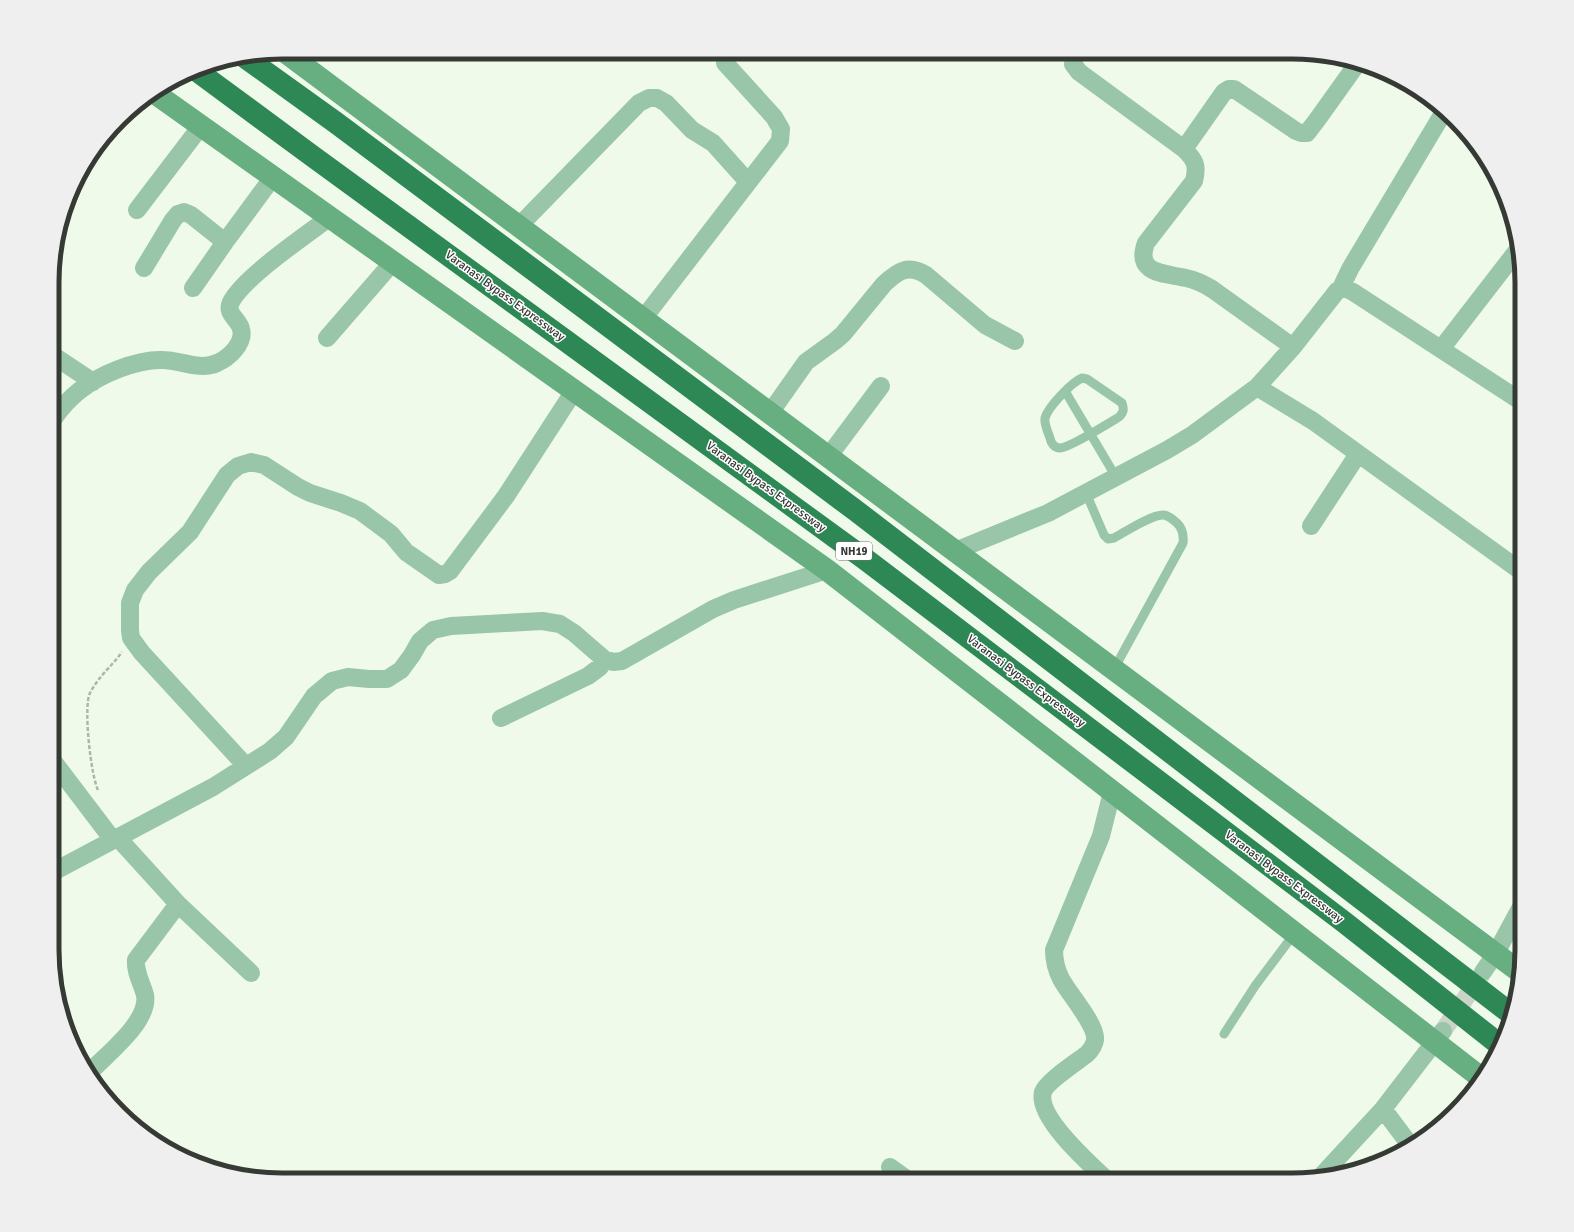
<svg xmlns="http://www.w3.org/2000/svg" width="1574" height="1232" viewBox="0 0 1574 1232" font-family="Signika,sans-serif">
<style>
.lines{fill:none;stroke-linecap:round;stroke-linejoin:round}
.street-tunnel{stroke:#cbd4c6;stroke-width:18;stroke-dasharray:18 9;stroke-linecap:butt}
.path{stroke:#aeb6aa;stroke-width:2.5;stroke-dasharray:4 2;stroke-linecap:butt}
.lane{stroke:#99c6a8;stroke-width:9}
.street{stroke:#99c6a8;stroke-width:18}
.secondary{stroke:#67ae81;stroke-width:22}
.highway{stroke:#2d8856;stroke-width:22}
.labels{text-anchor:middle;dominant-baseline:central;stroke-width:3;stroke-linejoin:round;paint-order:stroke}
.shield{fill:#fff;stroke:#727571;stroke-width:1}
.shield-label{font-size:11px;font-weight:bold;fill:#363a34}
.street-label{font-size:12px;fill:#363a34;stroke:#fff}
.rim{fill:none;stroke:#363a34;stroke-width:5}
</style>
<rect width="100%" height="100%" fill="#f0faea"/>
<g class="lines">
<path class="street-tunnel" d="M 1443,1031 L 1482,974"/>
<path class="path" d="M 98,790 C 91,776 83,707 90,693 C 98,677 112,666 122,652"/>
<path class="lane" d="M 1082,378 L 1087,379 L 1122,403 C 1124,409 1124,412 1119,417 C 1109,423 1069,448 1060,448 C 1054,448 1051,443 1050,438 C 1048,432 1044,424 1045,418 C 1048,407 1072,382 1082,378 Z
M 1065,391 L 1116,477
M 1086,493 L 1104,535 L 1108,539 L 1114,538 C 1125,532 1152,514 1164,515 C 1170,516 1173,520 1177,523 C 1183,529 1184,535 1183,543 L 1114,669
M 1224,1034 L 1255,986 L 1294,934"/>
<path class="street" d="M 1076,52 L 1073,64 L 1079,72 L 1184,149 C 1195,160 1198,165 1194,181 L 1146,243 C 1134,275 1166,273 1186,278 C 1196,280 1204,284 1212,289 L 1293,347
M 1184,149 L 1224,92 L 1229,89 L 1234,89 L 1296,131 L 1301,133 L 1307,133 L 1317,120 L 1357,64
M 137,210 L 201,126
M 519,226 L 639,103 L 649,98 L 657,98 L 666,103 L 692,130 L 713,143 L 748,182
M 144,268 L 173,220 L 178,214 L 184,212 L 191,215 L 225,242
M 193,288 L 225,242 L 273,177
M 1341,288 L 1350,269 L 1445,110
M 643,319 L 780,141 L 781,129 L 774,117 L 725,63
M 327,338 L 393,262
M 1441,349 L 1516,252
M 54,356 L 93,382
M 1257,387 L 1313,421 L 1522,572
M 770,413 L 806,362 L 835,341 L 843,334 L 884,284 C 898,271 908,264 926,275 L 985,325 L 1015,341
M 54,418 C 61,408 69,399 79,391 C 99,375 136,359 163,360 C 180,360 200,371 217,363 C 229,358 245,343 241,329 C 239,319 225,314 231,302 C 244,277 305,236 330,217
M 828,457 L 881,386
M 1311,526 L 1358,454
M 955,551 L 1048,513 L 1167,450 L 1192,435 L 1257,387 L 1293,347 L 1337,291 L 1341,288 L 1347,289 L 1353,292 L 1522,402
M 501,718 L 588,676 L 600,667 L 604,659
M 53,761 L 113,840
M 246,766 L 142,653 L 131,638 L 130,630 L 130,603 L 135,590 L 149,572 L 190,532 L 227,475 L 238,466 L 251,462 L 264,465 L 298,487 L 310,493 L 341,503 L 360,511 L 391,534 L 406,552 L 439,575 L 445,574 L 450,571 L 506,496 L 574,391
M 118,838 L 178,904 L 251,973
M 53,872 L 213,787 L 270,751 L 286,737 L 314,696 L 332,681 L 348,677 L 369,679 L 387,679 L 401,670 L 412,655 L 420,641 L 433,630 L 451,626 L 542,621 L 560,624 L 574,633 L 604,659 L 613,662 L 622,661 L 713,609 L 734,600 L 827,570
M 1483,972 L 1496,953 L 1522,905
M 91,1071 C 107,1054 150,1021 145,995 C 142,983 135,973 136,960 L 178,904
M 1383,1109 L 1410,1145
M 890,1167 L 908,1180
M 1323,1174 L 1383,1109 L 1443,1031
M 1107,1180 C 1091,1165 1036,1117 1043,1092 C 1046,1082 1078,1061 1087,1054 C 1091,1050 1094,1046 1095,1040 C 1097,1025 1069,994 1061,979 C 1056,969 1054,960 1054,950 L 1101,836 L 1112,792"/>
<path class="secondary" d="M 285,52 L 1520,972
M 156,94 L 827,570 L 1480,1077"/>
<path class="highway" d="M 246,58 L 335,122 L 855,510 L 1510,1013
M 197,71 L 315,158 L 865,559 L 1344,922 L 1500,1045"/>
</g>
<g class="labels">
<rect class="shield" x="836" y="542" width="36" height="18" rx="3"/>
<g class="shield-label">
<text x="854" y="551">NH19</text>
</g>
<g class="street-label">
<text transform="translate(505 296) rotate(36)">Varanasi Bypass Expressway</text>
<text transform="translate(766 487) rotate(36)">Varanasi Bypass Expressway</text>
<text transform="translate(1026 681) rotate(37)">Varanasi Bypass Expressway</text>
<text transform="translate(1284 877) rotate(37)">Varanasi Bypass Expressway</text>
</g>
</g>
<path d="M0 0H1574V1232H0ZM282 59H1292A223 223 0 0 1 1515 282V950A223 223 0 0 1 1292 1173H282A223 223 0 0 1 59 950V282A223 223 0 0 1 282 59Z" fill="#efefef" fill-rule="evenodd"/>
<path class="rim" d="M282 59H1292A223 223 0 0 1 1515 282V950A223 223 0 0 1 1292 1173H282A223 223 0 0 1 59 950V282A223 223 0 0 1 282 59Z"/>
</svg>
